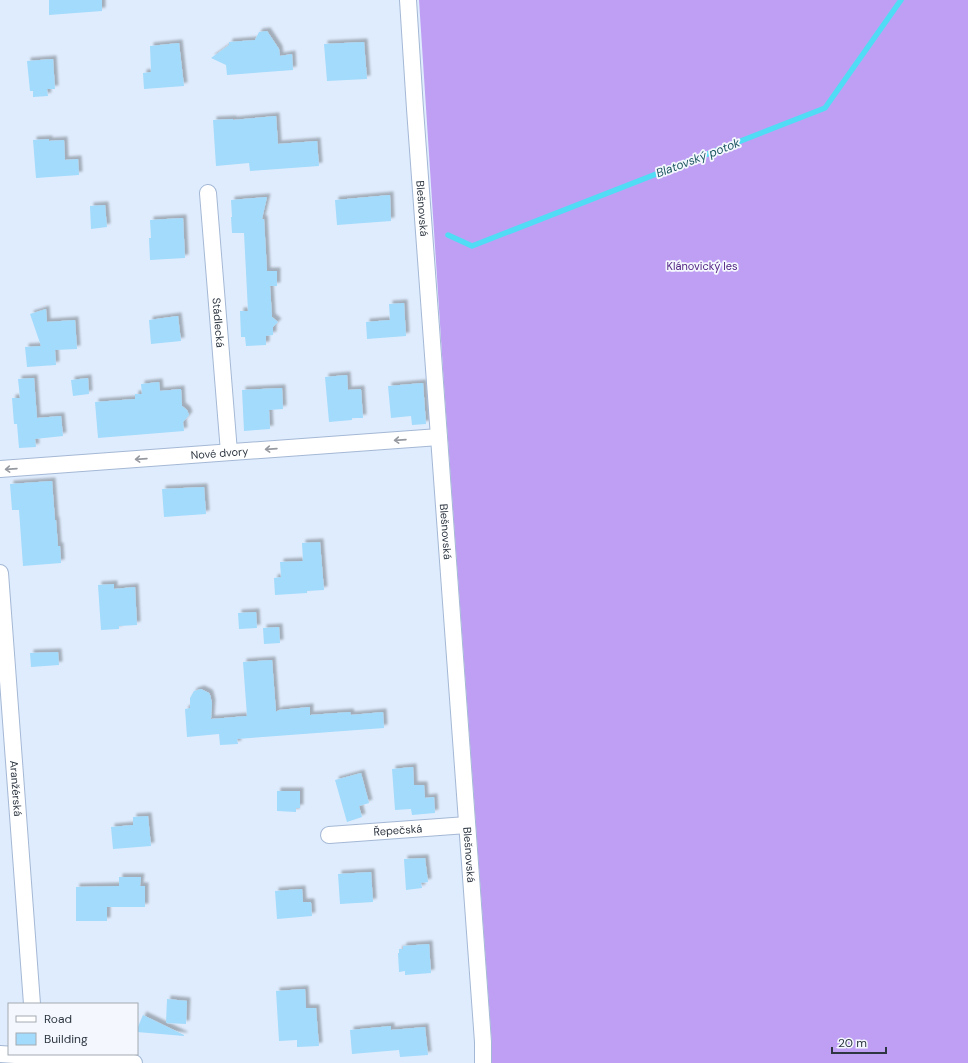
<svg xmlns="http://www.w3.org/2000/svg" width="968" height="1063" viewBox="0 0 968 1063" font-family="'DM Sans',sans-serif">
<style>
.forest{fill:#bf9ff3}
.lines{fill:none;stroke-linecap:round;stroke-linejoin:round}
.stream{stroke:#51dcf5;stroke-width:5.5}
.building{fill:#a3dbfc;filter:url(#shadow)}
.street-casing{stroke:#a4b8d5;stroke-width:18}
.street{stroke:#fff;stroke-width:16}
.oneway{stroke:#969aa0}
.labels{text-anchor:middle;dominant-baseline:central;stroke-width:3.5;stroke-linejoin:round;paint-order:stroke}
.street-label{font-size:11px;fill:#2d3641;stroke:#f4f8fe}
.park-label{font-size:11px;fill:#4e1f7f;stroke:#f4f8fe}
.water-label{font-size:12px;font-style:italic;fill:#1e5762;stroke:#f4f8fe}
</style>
<defs>
<filter id="shadow"><feDropShadow dx="3.5" dy="-3.5" stdDeviation="1" flood-color="#0004"/></filter>
</defs>
<rect width="100%" height="100%" fill="#dfecfd"/>
<path class="forest" d="M 419,0 L 968,0 L 968,1063 L 492,1063 L 492,1046 L 444,385 Z"/>
<g class="lines">
<path class="stream" d="M 448,235 L 472,246 L 825,108 L 901,0"/>
</g>
<path class="building" d="M 49,0 L 102,0 L 102,11 L 49,15 Z
M 267,31 L 279,49 L 280,56 L 292,54 L 293,70 L 227,75 L 226,65 L 211,58 L 229,45 L 229,42 L 255,40 L 259,32 Z
M 364,42 L 367,79 L 327,81 L 324,44 Z
M 179,43 L 184,86 L 144,89 L 143,73 L 151,72 L 150,46 Z
M 53,59 L 55,89 L 47,89 L 48,96 L 33,97 L 33,91 L 30,91 L 27,61 Z
M 276,116 L 278,144 L 317,141 L 319,166 L 250,171 L 249,163 L 216,166 L 213,120 L 233,119 L 233,120 Z
M 49,139 L 49,141 L 64,140 L 65,160 L 78,159 L 79,175 L 36,178 L 33,140 Z
M 390,195 L 391,221 L 337,225 L 335,200 Z
M 267,197 L 262,219 L 264,219 L 267,271 L 277,271 L 277,286 L 270,286 L 272,317 L 278,322 L 273,327 L 273,335 L 266,336 L 266,345 L 246,346 L 245,337 L 241,337 L 240,311 L 248,311 L 244,233 L 232,233 L 231,217 L 232,217 L 231,200 Z
M 105,205 L 107,227 L 91,229 L 90,206 Z
M 183,218 L 185,258 L 150,260 L 149,238 L 151,238 L 150,220 Z
M 404,303 L 406,336 L 367,339 L 366,322 L 390,320 L 389,304 Z
M 46,309 L 47,322 L 75,320 L 77,349 L 55,350 L 56,365 L 27,367 L 25,347 L 41,346 L 30,314 Z
M 178,316 L 181,341 L 151,344 L 149,320 Z
M 347,375 L 348,390 L 361,389 L 363,418 L 352,418 L 352,420 L 329,422 L 325,377 Z
M 34,378 L 37,418 L 61,416 L 63,436 L 35,439 L 36,447 L 19,448 L 17,424 L 14,424 L 12,398 L 20,398 L 18,379 Z
M 88,378 L 89,394 L 73,396 L 71,380 Z
M 159,382 L 160,391 L 181,389 L 182,406 L 187,410 L 189,415 L 183,422 L 184,431 L 98,438 L 95,402 L 135,399 L 135,394 L 142,394 L 141,384 Z
M 423,383 L 426,424 L 412,425 L 411,416 L 391,418 L 388,386 Z
M 282,388 L 283,409 L 269,410 L 270,429 L 244,431 L 242,390 Z
M 52,481 L 55,520 L 56,520 L 58,546 L 60,546 L 61,563 L 23,566 L 19,510 L 12,510 L 10,484 Z
M 204,487 L 206,514 L 164,517 L 162,489 Z
M 320,542 L 324,590 L 307,591 L 307,593 L 275,595 L 274,578 L 281,577 L 280,562 L 303,561 L 302,543 Z
M 114,584 L 114,589 L 135,587 L 137,625 L 119,626 L 119,629 L 101,630 L 98,585 Z
M 256,612 L 257,628 L 239,629 L 238,613 Z
M 279,627 L 280,643 L 264,644 L 263,628 Z
M 58,652 L 59,665 L 31,667 L 30,653 Z
M 272,660 L 276,712 L 279,710 L 310,707 L 310,715 L 350,712 L 351,715 L 383,712 L 384,728 L 237,739 L 238,744 L 220,745 L 219,734 L 187,737 L 185,709 L 190,708 L 190,698 L 194,691 L 201,689 L 209,693 L 210,695 L 212,703 L 211,719 L 247,716 L 243,662 Z
M 413,767 L 414,785 L 424,785 L 425,798 L 434,797 L 435,813 L 412,815 L 411,809 L 395,810 L 392,769 Z
M 361,773 L 369,803 L 359,806 L 362,817 L 347,822 L 335,780 Z
M 277,791 L 300,791 L 300,808 L 296,808 L 296,812 L 277,811 Z
M 148,816 L 151,846 L 113,849 L 111,827 L 133,825 L 133,817 Z
M 425,858 L 428,882 L 421,883 L 422,888 L 406,890 L 404,859 Z
M 371,872 L 373,902 L 340,904 L 338,874 Z
M 119,877 L 141,877 L 140,886 L 145,886 L 145,907 L 107,907 L 107,921 L 76,921 L 76,887 L 119,886 Z
M 302,889 L 303,902 L 311,902 L 312,916 L 277,919 L 275,891 Z
M 429,944 L 431,973 L 405,975 L 405,971 L 399,972 L 398,953 L 399,953 L 399,949 L 403,949 L 403,946 Z
M 305,989 L 306,1008 L 316,1008 L 319,1046 L 297,1047 L 297,1040 L 279,1041 L 276,991 Z
M 167,999 L 187,1001 L 186,1024 L 166,1023 Z
M 143,1015 L 184,1035 L 184,1036 L 137,1032 L 137,1029 Z
M 391,1026 L 391,1030 L 425,1027 L 428,1055 L 400,1057 L 399,1050 L 352,1054 L 350,1030 Z"/>
<g class="lines">
<defs>
<g id="street">
<path id="s1" d="M 408,0 L 415,109 L 439,437 L 483,1042 L 483,1063"/>
<path id="s2" d="M 208,193 L 229,452"/>
<path id="s3" d="M 0,469 L 439,437"/>
<path id="s4" d="M 0,573 L 32,1004"/>
<path id="s5" d="M 329,835 L 467,825"/>
<path d="M 0,1054 L 134,1063"/>
</g>
</defs>
<use href="#street" class="street-casing"/>
<use href="#street" class="street"/>
</g>
<defs><path id="oneway-shaft" d="M-6 0H5M1.5-3L5.5 0L1.5 3" fill="none" stroke-width="1.6" stroke-linecap="round" stroke-linejoin="round"/></defs>
<g class="oneway">
<use href="#oneway-shaft" transform="translate(400 440) rotate(176)"/>
<use href="#oneway-shaft" transform="translate(271 449) rotate(176)"/>
<use href="#oneway-shaft" transform="translate(141 459) rotate(176)"/>
<use href="#oneway-shaft" transform="translate(11 469) rotate(176)"/>
</g>
<g class="labels">
<g class="street-label">
<text stroke="none"><textPath href="#s1" startOffset="209">Blešnovská</textPath></text>
<text stroke="none"><textPath href="#s2" startOffset="130">Stádlecká</textPath></text>
<text stroke="none"><textPath href="#s3" startOffset="220">Nové dvory</textPath></text>
<text stroke="none"><textPath href="#s1" startOffset="533">Blešnovská</textPath></text>
<text stroke="none"><textPath href="#s4" startOffset="216">Aranžérská</textPath></text>
<text stroke="none"><textPath href="#s5" startOffset="69">Řepečská</textPath></text>
<text stroke="none"><textPath href="#s1" startOffset="857">Blešnovská</textPath></text>
</g>
<g class="park-label">
<text x="702" y="266">Klánovický les</text>
</g>
<g class="water-label">
<text transform="translate(698 158) rotate(-21)">Blatovský potok</text>
</g>
</g>
<rect x="8" y="1003" width="130" height="52" fill="#f4f8fe" stroke="#a4aab2"/>
<rect x="16" y="1016" width="20" height="6" fill="#ffffff" stroke="#a4aab2"/>
<text x="44" y="1023" font-size="12" fill="#2d3641">Road</text>
<rect x="16" y="1033" width="20" height="12" fill="#a3dbfc" stroke="#a4aab2"/>
<text x="44" y="1043" font-size="12" fill="#2d3641">Building</text>
<path d="M832 1047v6h54v-6" fill="none" stroke="#2d3641" stroke-width="2"/>
<text x="838" y="1047" font-size="12" fill="#2d3641" stroke="#f4f8fe" stroke-width="3" paint-order="stroke">20 m</text>
</svg>
